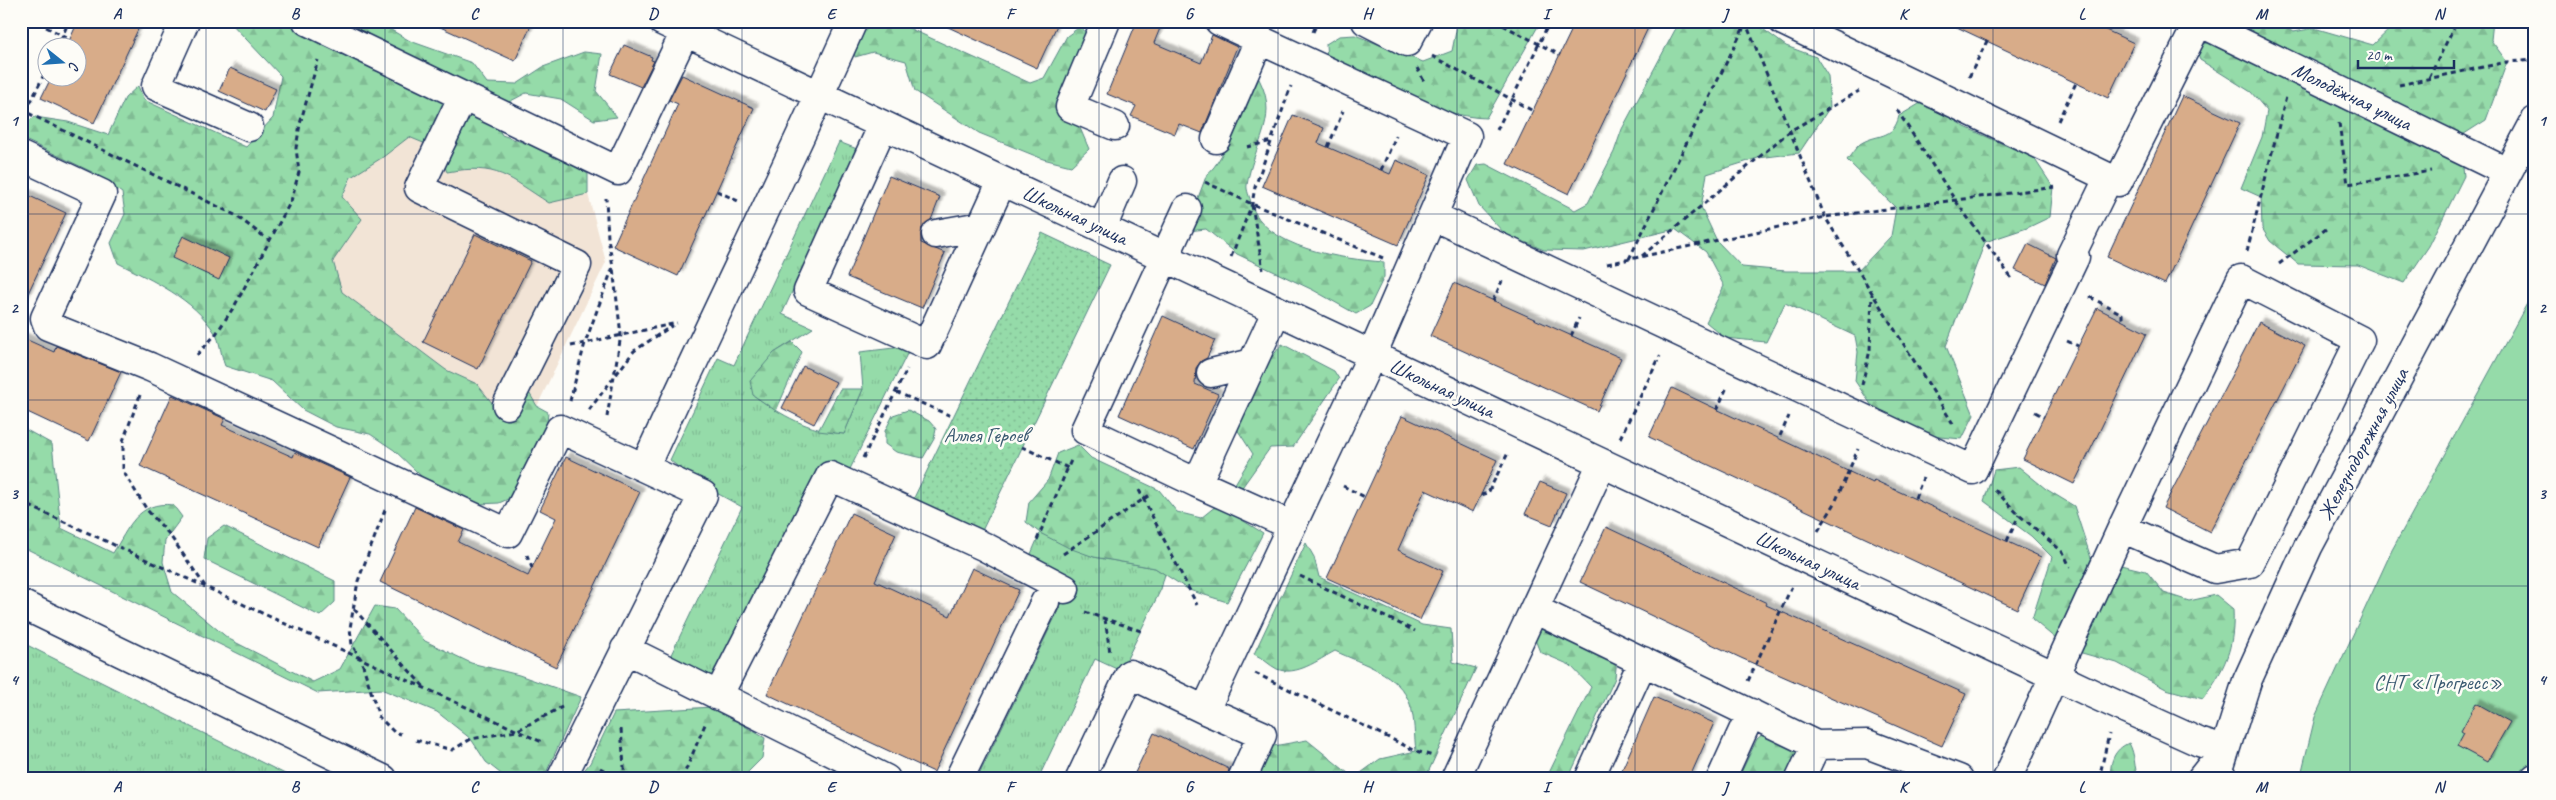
<svg xmlns="http://www.w3.org/2000/svg" width="2556" height="800" viewBox="0 0 2556 800" font-family="Caveat,sans-serif">
<style>
.built{fill:#f2e4d6}
.grass{fill:url(#grass-tufts);stroke:#588584}
.forest{fill:url(#forest-firs);stroke:#588584}
.park{fill:url(#park-dots);stroke:#588584}
.garden{fill:#95dba9;stroke:#588584}
.building{fill:#d8ac89;stroke:#1b2f5e;filter:url(#shadow)}
.lines{fill:none;stroke-linecap:round;stroke-linejoin:round}
.minor-casing{stroke:#1b2f5e;stroke-width:31}
.major-casing{stroke:#1b2f5e;stroke-width:31}
.path{stroke:#1b2f5e;stroke-width:3;stroke-dasharray:5 4;stroke-linecap:butt}
.minor{stroke:#fdfcf7;stroke-width:28}
.major{stroke:#fdfcf7;stroke-width:28}
.grid{fill:none;stroke:#1b2f5e;stroke-width:1;stroke-opacity:0.55}
.labels{text-anchor:middle;dominant-baseline:central;stroke-width:5;stroke-linejoin:round;paint-order:stroke}
.street-label{font-size:21px;fill:#1b2f5e;stroke:#fdfcf7}
.park-label{font-size:21px;fill:#3a5a71;stroke:#fdfcf7}
.neatline{fill:none;stroke:#1b2f5e;stroke-width:2}
.grid-label{font-size:16px;text-anchor:middle;font-weight:bold;fill:#1b2f5e}
</style>
<defs>
<pattern id="grass-tufts" width="24" height="20" patternUnits="userSpaceOnUse" patternTransform="scale(1.25)"><rect width="24" height="20" fill="#95dba9"/><path d="M3 7l-1-3M5 7V3M7 7l1-3M15 17l-1-3M17 17v-4M19 17l1-3" fill="none" stroke="#80bc94"/></pattern>
<pattern id="forest-firs" width="22" height="20" patternUnits="userSpaceOnUse" patternTransform="scale(1.25)"><rect width="22" height="20" fill="#95dba9"/><path d="M5 1l3.5 6h-7zM16 11l3.5 6h-7z" fill="#80bc94"/></pattern>
<pattern id="park-dots" width="8" height="8" patternUnits="userSpaceOnUse" patternTransform="scale(1.25)"><rect width="8" height="8" fill="#95dba9"/><path d="M2 2h.1M6 6h.1" fill="none" stroke="#80bc94" stroke-width="1.8" stroke-linecap="round"/></pattern>
<filter id="shadow"><feDropShadow dx="4.5" dy="-4.5" stdDeviation="1" flood-color="#0004"/></filter>
</defs>
<rect width="100%" height="100%" fill="#fdfcf7"/>
<filter id="ink" filterUnits="userSpaceOnUse"><feTurbulence type="fractalNoise" baseFrequency=".02" numOctaves="2"/><feDisplacementMap in="SourceGraphic" scale="10" xChannelSelector="R" yChannelSelector="G"/><feConvolveMatrix kernelMatrix="1 2 1 2 8 2 1 2 1" color-interpolation-filters="sRGB"/></filter>
<g filter="url(#ink)">
<path class="built" d="M 390,95 L 588,194 L 606,262 L 519,444 L 282,327 Z"/>
<path class="grass" d="M 839,142 L 857,149 L 782,314 L 813,328 L 774,353 L 753,395 C 783,416 807,430 844,434 L 863,389 L 860,352 L 911,346 L 850,469 L 830,463 L 716,688 L 667,663 L 742,507 L 693,480 L 670,460 L 718,358 L 734,365 Z
M 1040,533 L 1094,557 L 1155,568 L 1165,574 L 1161,589 L 1121,671 L 1095,659 L 1038,779 L 977,779 L 1059,609 L 1065,589 L 1028,561 Z
M 21,642 L 295,779 L 21,779 Z"/>
<path class="forest" d="M 229,21 L 376,21 L 410,41 L 472,63 L 487,83 L 517,84 L 543,67 L 584,52 L 602,54 L 596,91 L 617,117 L 594,120 L 561,99 L 526,93 L 507,103 L 486,107 L 502,135 L 547,151 L 588,174 L 588,194 L 549,203 C 508,177 498,163 447,172 L 438,149 L 409,137 L 383,157 L 351,177 L 342,197 L 362,219 L 333,261 L 342,292 L 446,370 L 477,384 L 497,409 L 528,391 L 537,406 L 548,412 L 546,434 L 515,496 L 499,503 L 479,504 L 439,493 L 394,450 L 370,434 L 336,427 L 303,410 L 272,381 L 225,366 C 221,356 220,340 215,333 C 193,298 153,281 118,263 L 111,243 L 125,214 L 122,193 L 92,172 L 21,138 L 21,125 L 35,117 L 68,122 L 108,135 L 125,98 L 138,86 L 144,100 L 246,147 L 273,118 L 281,76 Z
M 849,21 L 893,21 L 1030,83 L 1044,78 L 1067,36 L 1081,26 L 1087,35 L 1062,116 L 1080,128 L 1089,149 L 1071,166 L 1043,159 L 979,133 L 915,91 L 906,61 L 873,52 L 855,57 Z
M 1458,21 L 1541,21 L 1486,118 C 1439,117 1369,83 1327,61 L 1326,44 L 1339,36 L 1355,35 L 1423,62 L 1452,51 Z
M 1684,21 L 1752,21 L 1786,46 L 1816,57 L 1828,76 L 1830,107 L 1799,153 L 1758,158 L 1707,174 L 1701,207 L 1717,241 L 1742,267 L 1786,271 L 1858,271 L 1891,236 L 1896,208 L 1847,160 C 1851,155 1855,148 1860,144 C 1876,133 1893,141 1899,116 L 1924,101 L 1965,127 L 2034,158 L 2053,187 L 2050,217 L 2027,228 L 1985,242 L 1946,346 L 1974,415 L 1962,439 L 1929,436 L 1874,409 L 1855,381 L 1858,352 L 1855,336 L 1785,303 L 1766,342 L 1725,338 L 1706,322 L 1724,286 L 1706,252 L 1675,229 L 1584,251 L 1544,250 L 1505,234 L 1479,206 L 1468,180 L 1477,165 L 1486,164 L 1575,210 L 1588,203 L 1614,152 L 1622,129 L 1675,30 Z
M 2234,21 L 2267,21 L 2294,32 L 2314,28 L 2373,45 L 2392,27 L 2395,21 L 2493,21 L 2491,40 L 2507,62 L 2486,120 L 2461,136 L 2239,29 Z
M 2215,40 L 2455,156 L 2463,167 L 2464,176 L 2429,246 L 2404,283 L 2358,265 L 2298,264 L 2270,241 L 2262,228 L 2261,197 L 2241,188 L 2262,137 L 2267,111 L 2251,92 L 2200,60 L 2196,50 L 2199,46 Z
M 1255,72 C 1283,117 1254,140 1247,185 C 1246,190 1250,197 1251,203 C 1264,249 1343,259 1384,262 L 1384,277 L 1370,306 L 1356,314 L 1313,290 L 1237,254 L 1206,229 L 1188,231 L 1190,219 L 1207,174 C 1226,161 1245,96 1255,72 Z
M 792,342 L 802,352 L 776,411 L 753,395 L 750,381 L 774,353 Z
M 1282,344 L 1334,371 L 1339,379 L 1293,447 L 1270,448 L 1233,500 L 1229,512 L 1263,533 L 1227,602 L 1189,590 L 1155,568 L 1094,557 L 1069,548 L 1040,533 L 1026,522 L 1029,502 L 1048,480 L 1058,453 L 1078,445 L 1091,458 L 1159,490 L 1177,512 L 1201,518 L 1227,497 L 1253,454 L 1235,426 L 1252,383 Z
M 840,389 L 863,389 L 844,434 L 818,431 Z
M 908,410 L 929,421 L 936,429 L 934,439 L 923,458 L 896,452 L 885,444 L 885,431 L 893,415 Z
M 21,427 L 52,444 L 61,528 L 113,553 C 128,529 138,500 173,505 L 182,517 L 165,540 L 163,562 L 172,592 L 229,639 L 313,682 L 340,669 L 375,606 L 395,609 L 425,641 L 471,663 L 519,675 L 581,697 L 546,773 L 538,779 L 505,777 L 486,762 L 471,739 L 437,712 L 381,689 L 318,693 L 21,546 Z
M 2019,467 L 2046,489 L 2074,506 L 2091,558 L 2146,571 L 2164,593 L 2189,601 L 2216,595 L 2233,609 C 2235,648 2225,668 2203,699 L 2166,689 L 2117,663 L 2068,649 L 2032,619 L 2052,557 L 2031,536 L 1984,501 L 1994,470 Z
M 224,526 L 335,581 L 335,602 L 320,616 L 204,559 L 207,538 Z
M 1306,543 L 1314,557 L 1319,577 L 1422,625 L 1451,629 L 1453,662 L 1476,668 L 1425,779 L 1253,779 L 1268,747 L 1307,740 L 1354,778 L 1380,759 L 1416,751 C 1414,737 1415,718 1410,704 C 1399,673 1362,664 1335,651 C 1318,660 1296,677 1277,669 C 1269,665 1263,658 1254,654 Z
M 1539,623 L 1617,658 L 1615,678 L 1568,779 L 1546,779 L 1591,687 L 1570,665 L 1540,652 L 1532,632 Z
M 712,707 L 765,738 L 762,758 L 741,779 L 577,779 L 590,763 L 614,713 Z
M 1763,734 L 1801,752 L 1792,779 L 1738,779 L 1757,739 Z
M 2129,743 C 2136,756 2133,766 2139,779 L 2111,779 C 2109,763 2114,749 2129,743 Z"/>
<path class="park" d="M 1042,233 L 1110,265 L 979,537 L 911,504 Z"/>
<path class="garden" d="M 2535,289 L 2535,779 L 2300,779 L 2315,717 L 2392,550 Z"/>
<path class="building" d="M 78,21 L 142,21 L 94,123 L 41,98 L 51,78 L 78,78 L 78,48 L 66,48 Z
M 427,21 L 533,21 L 515,61 Z
M 935,21 L 1059,21 L 1037,68 Z
M 1137,21 L 1163,21 L 1154,43 L 1201,63 L 1212,35 L 1237,47 L 1202,133 L 1179,124 L 1175,134 L 1131,116 L 1136,106 L 1107,94 Z
M 1576,21 L 1635,21 L 1648,28 L 1569,194 L 1507,164 Z
M 1944,21 L 2086,21 L 2134,43 L 2108,98 Z
M 624,45 L 652,57 L 651,60 L 654,61 L 641,87 L 610,74 Z
M 230,68 L 276,89 L 265,112 L 219,91 Z
M 682,75 L 754,108 L 678,276 L 613,246 L 678,104 L 669,100 Z
M 2182,96 L 2240,123 L 2165,284 L 2107,257 Z
M 1293,115 L 1324,128 L 1318,143 L 1390,174 L 1396,160 L 1429,175 L 1398,245 L 1262,186 Z
M 889,176 L 940,197 L 931,220 L 922,228 L 921,236 L 921,243 L 945,253 L 922,308 L 847,277 Z
M 21,192 L 66,213 L 21,308 Z
M 475,234 L 531,261 L 478,369 L 423,342 Z
M 183,236 L 229,258 L 219,280 L 172,258 Z
M 2028,244 L 2056,258 L 2045,284 L 2015,270 Z
M 1454,283 L 1621,358 L 1597,411 L 1430,336 Z
M 2097,308 L 2147,333 L 2074,484 L 2023,459 Z
M 1163,316 L 1215,340 L 1207,358 L 1201,361 L 1196,368 L 1195,384 L 1218,394 L 1194,449 L 1119,415 Z
M 2259,322 L 2305,346 L 2210,532 L 2163,508 Z
M 21,337 L 54,352 L 56,346 L 121,372 L 89,441 L 21,409 Z
M 803,366 L 836,382 L 814,424 L 782,408 Z
M 1672,388 L 1873,483 L 1874,480 L 2041,557 L 2017,609 L 1649,437 Z
M 172,395 L 225,419 L 222,425 L 293,457 L 295,452 L 350,477 L 318,547 L 140,466 Z
M 1402,416 L 1497,460 L 1473,512 L 1425,490 L 1398,550 L 1443,571 L 1420,620 L 1327,578 Z
M 566,457 L 640,492 L 556,667 L 380,582 L 415,507 L 464,530 L 458,542 L 528,576 L 556,518 L 540,510 Z
M 1540,482 L 1566,493 L 1552,525 L 1525,514 Z
M 851,513 L 896,534 L 875,581 L 950,616 L 972,568 L 1019,590 L 934,772 L 767,694 Z
M 1606,527 L 1767,603 L 1766,605 L 1966,694 L 1942,746 L 1741,658 L 1580,582 Z
M 1654,697 L 1714,723 L 1689,779 L 1618,779 Z
M 2476,703 L 2510,722 L 2487,762 L 2457,746 L 2464,733 L 2461,731 Z
M 1154,733 L 1229,769 L 1227,779 L 1132,779 Z"/>
<g class="lines">
<defs>
<path id="minor" d="M 185,21 L 156,86 L 249,127
M 307,21 L 618,171 L 685,32
M 662,21 L 2093,694 L 2199,742 L 2224,750 L 2201,779
M 1106,21 L 1070,107 L 1115,126
M 1366,21 L 1407,42 L 1418,21
M 1783,21 L 2118,182 L 2199,21
M 2197,21 L 2507,172
M 463,96 L 419,188 L 577,265 L 507,405
M 883,125 L 808,291 L 927,345 L 1002,181
M 1216,139 L 1259,40
M 21,156 L 102,194 L 45,318 L 48,326 L 150,367 L 508,533 L 560,429 L 703,495 L 561,779
M 1187,209 L 1085,430 L 1197,483 L 1277,310
M 1433,216 L 1973,470 L 2075,257 L 2071,255 L 2109,177
M 1102,228 L 1122,181
M 936,234 L 981,226
M 1211,373 L 1252,363
M 645,466 C 713,317 786,171 853,21
M 1197,483 L 1290,525
M 1534,609 L 1816,745 L 1867,744 L 1959,779
M 625,649 L 886,779
M 718,696 L 830,476 L 985,547 L 1065,589
M 1205,710 L 1262,735 L 1242,779
M 959,779 L 1045,602
M 1080,779 L 1130,674 L 1205,710 L 1372,355 L 1467,136 L 1219,21
M 1455,779 L 1602,463
M 1589,779 L 1643,661
M 1721,779 L 1751,713
M 1800,779 L 1816,745
M 2007,779 L 2122,528 L 2241,279 L 2360,340 L 2250,563 L 2215,569 L 2122,528
M 2534,779 L 2535,778"/>
<path id="major" d="M 21,604 L 383,779
M 2216,779 L 2247,681 L 2308,547 L 2535,121"/>
</defs>
<use href="#minor" class="minor-casing"/>
<use href="#major" class="major-casing"/>
<path class="path" d="M 1495,21 L 1560,55
M 1745,21 L 1825,217 L 1955,427
M 2149,21 L 2163,28
M 46,27 L 70,39
M 1313,32 L 1318,21
M 57,48 L 69,21
M 1432,56 L 1533,111
M 48,66 L 26,112 L 235,215 L 270,241
M 1417,68 L 1425,83
M 1969,77 L 1987,41
M 2429,78 L 2457,21
M 2399,85 L 2507,62 L 2535,60
M 1897,110 L 1955,200 L 2012,279
M 2058,121 L 2076,83
M 2339,123 L 2348,184 L 2431,171
M 1497,130 L 1550,21
M 1247,147 L 1272,141
M 1328,147 L 1343,111
M 1381,170 L 1396,136
M 1205,182 L 1252,204 L 1383,258
M 717,191 L 738,201
M 1252,205 L 1263,270
M 2247,251 L 2286,97
M 1642,256 L 1790,131 L 1859,91
M 1231,257 L 1252,204 L 1255,187 L 1291,86
M 1629,259 L 1746,23
M 1607,264 L 1825,217 L 2056,187
M 2279,264 L 2326,229
M 2090,297 L 2122,314 L 2122,320
M 1493,301 L 1502,281
M 1571,336 L 1579,318
M 2067,341 L 2078,346
M 571,346 L 677,323
M 197,355 L 216,334 L 235,305 L 291,201 L 299,172 L 296,148 L 300,124 L 318,60
M 1862,385 L 1870,350 L 1872,294
M 896,392 L 953,417
M 140,395 L 123,441 L 123,471 L 147,510 L 169,534 L 205,586
M 570,401 L 585,343 L 613,267 L 608,238 L 606,198
M 589,410 L 634,351 L 673,325
M 1717,410 L 1727,387
M 2035,412 L 2044,417
M 607,417 L 621,335 L 613,268
M 1780,436 L 1789,416
M 1620,438 L 1660,356
M 1022,447 L 1068,468
M 863,458 L 907,369
M 1343,486 L 1365,497
M 1139,490 L 1197,605
M 1995,490 L 2019,515 L 2063,552 L 2070,567
M 1481,495 L 1488,493 L 1508,453
M 1915,498 L 1923,478
M 21,502 L 544,743
M 385,510 L 358,581 L 350,628 L 352,645 L 361,659 L 379,717 L 394,732 L 401,734
M 1818,531 L 1834,505 L 1858,449
M 1037,540 L 1072,458
M 2007,541 L 2019,515
M 1063,554 L 1151,494
M 527,555 L 532,568
M 1300,576 L 1415,631
M 354,609 L 425,688
M 1085,612 L 1141,631
M 1105,619 L 1110,653
M 1255,673 L 1416,751 L 1433,756
M 1748,681 L 1792,586
M 621,729 L 625,779
M 416,740 L 452,750 L 471,739 L 516,731 L 562,707
M 600,768 L 622,779
M 682,779 L 706,722
M 2099,779 L 2109,734"/>
<use href="#minor" class="minor"/>
<use href="#major" class="major"/>
</g>
</g>
<path class="grid" d="M 206,21 L 206,779M 385,21 L 385,779M 563,21 L 563,779M 742,21 L 742,779M 921,21 L 921,779M 1099,21 L 1099,779M 1278,21 L 1278,779M 1457,21 L 1457,779M 1635,21 L 1635,779M 1814,21 L 1814,779M 1993,21 L 1993,779M 2171,21 L 2171,779M 2350,21 L 2350,779M 21,214 L 2535,214M 21,400 L 2535,400M 21,586 L 2535,586"/>
<g class="labels">
<g class="street-label">
<text transform="translate(2352 96) rotate(26)">Молодёжная улица</text>
<text transform="translate(1075 215) rotate(25)">Школьная улица</text>
<text transform="translate(1442 388) rotate(25)">Школьная улица</text>
<text transform="translate(2363 444) rotate(-62)">Железнодорожная улица</text>
<text transform="translate(1808 560) rotate(25)">Школьная улица</text>
</g>
<g class="park-label">
<text x="986" y="435">Аллея Героев</text>
<text x="2438" y="682">СНТ «Прогресс»</text>
</g>
</g>
<rect width="2556" height="800" fill="none" stroke="#fdfcf7" stroke-width="55"/>
<g transform="translate(62 62) rotate(107)"><circle r="24" fill="#fdfcf7" stroke="#a3aaba"/>
<path d="M0-4L9 19L0 12L-9 19Z" fill="#1f6fb2"/>
<text y="-8" font-size="14" font-weight="bold" text-anchor="middle" fill="#1b2f5e">С</text>
</g>
<path d="M2358 60v8h96v-8" fill="none" stroke="#1b2f5e" stroke-width="2.5"/>
<text x="2366" y="60" font-size="15" fill="#1b2f5e" stroke="#fdfcf7" stroke-width="4" paint-order="stroke">20 m</text>
<rect x="28" y="28" width="2500" height="744" class="neatline"/>
<g class="grid-label">
<text x="117" y="19">A</text>
<text x="295" y="19">B</text>
<text x="474" y="19">C</text>
<text x="653" y="19">D</text>
<text x="831" y="19">E</text>
<text x="1010" y="19">F</text>
<text x="1189" y="19">G</text>
<text x="1367" y="19">H</text>
<text x="1546" y="19">I</text>
<text x="1725" y="19">J</text>
<text x="1903" y="19">K</text>
<text x="2082" y="19">L</text>
<text x="2261" y="19">M</text>
<text x="2439" y="19">N</text>
<text x="14" y="126">1</text>
<text x="2542" y="126">1</text>
<text x="14" y="313">2</text>
<text x="2542" y="313">2</text>
<text x="14" y="499">3</text>
<text x="2542" y="499">3</text>
<text x="14" y="685">4</text>
<text x="2542" y="685">4</text>
<text x="117" y="792">A</text>
<text x="295" y="792">B</text>
<text x="474" y="792">C</text>
<text x="653" y="792">D</text>
<text x="831" y="792">E</text>
<text x="1010" y="792">F</text>
<text x="1189" y="792">G</text>
<text x="1367" y="792">H</text>
<text x="1546" y="792">I</text>
<text x="1725" y="792">J</text>
<text x="1903" y="792">K</text>
<text x="2082" y="792">L</text>
<text x="2261" y="792">M</text>
<text x="2439" y="792">N</text>
</g>
</svg>
